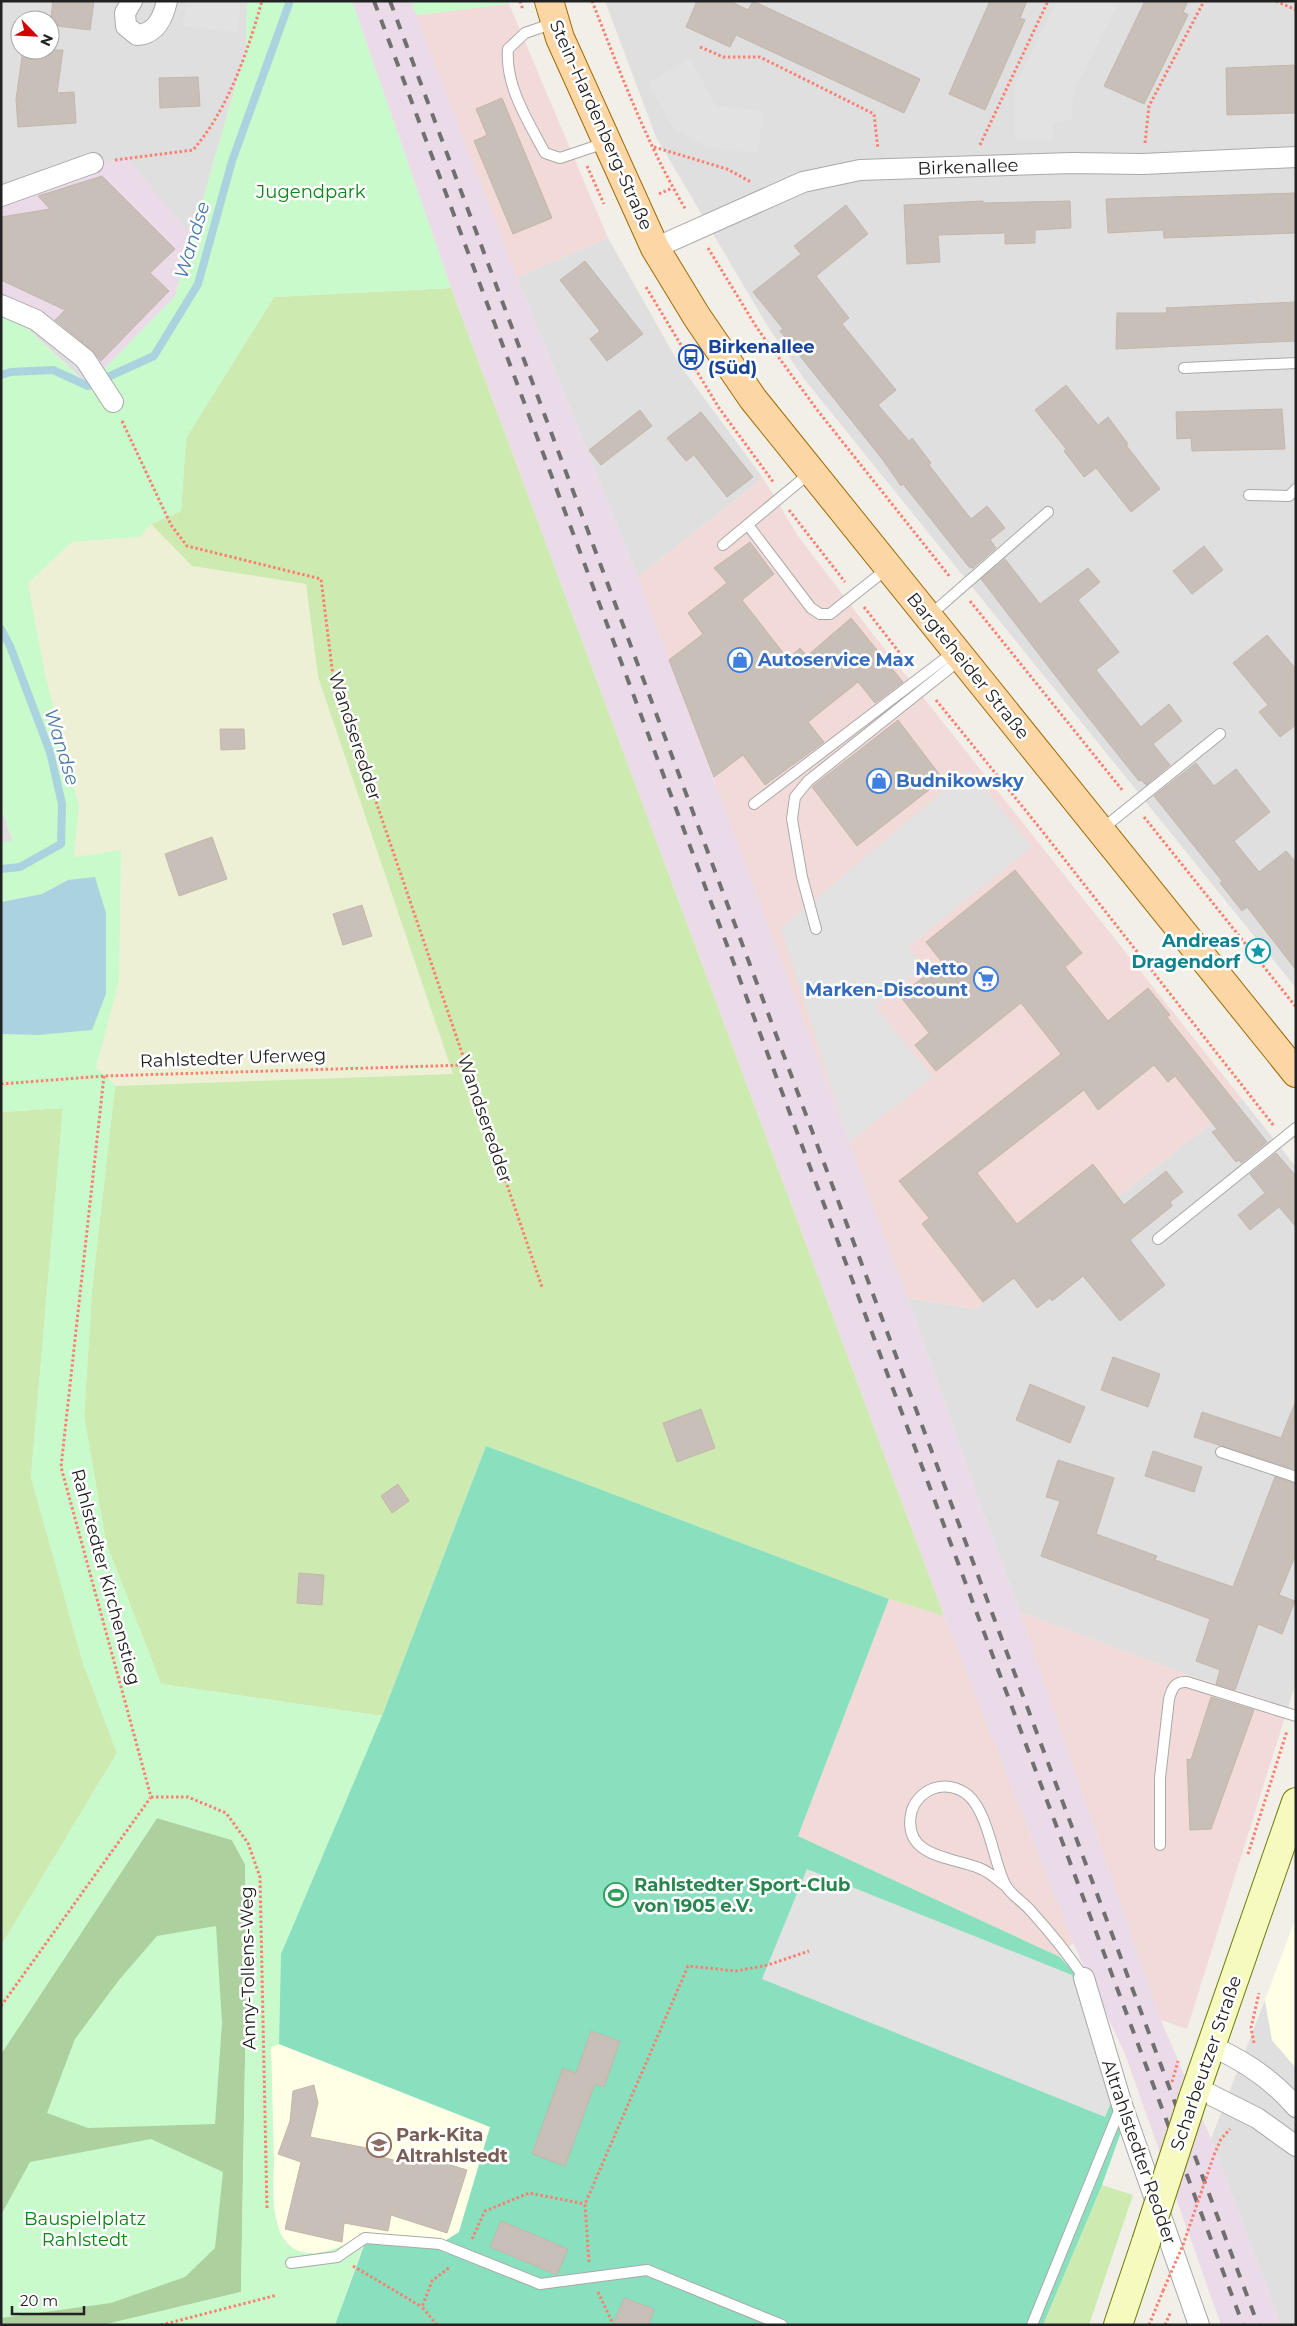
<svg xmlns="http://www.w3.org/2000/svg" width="1297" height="2326" viewBox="0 0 1297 2326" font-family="Montserrat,sans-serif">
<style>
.residential{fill:#e0dfdf;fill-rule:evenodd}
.commercial{fill:#f2dad9}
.industrial{fill:#ebdbe8}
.education{fill:#ffffe5}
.farmland{fill:#eef0d5}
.grass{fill:#cdebb0}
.forest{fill:#add19e}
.park{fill:#c8facc}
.pitch{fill:#88e0be}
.parking{fill:#e2e2e2}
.water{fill:#aad3df}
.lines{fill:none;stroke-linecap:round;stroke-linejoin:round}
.stream{stroke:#aad3df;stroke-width:8}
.building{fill:#c7bfb8;stroke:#c4b6ab}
.lane-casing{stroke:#a9a9a9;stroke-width:12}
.street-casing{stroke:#a9a9a9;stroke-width:22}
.secondary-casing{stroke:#707d05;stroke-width:30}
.primary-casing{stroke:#a06b00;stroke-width:30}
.path{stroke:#fa8072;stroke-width:3;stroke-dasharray:2.5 2.5;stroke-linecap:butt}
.lane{stroke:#fff;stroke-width:10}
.street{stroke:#fff;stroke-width:20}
.secondary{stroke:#f7fabf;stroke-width:28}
.primary{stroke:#fcd6a4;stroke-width:28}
.rail{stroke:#707070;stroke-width:4;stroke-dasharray:10 10;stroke-linecap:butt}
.secondary-bridge-casing{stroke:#707d05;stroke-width:30;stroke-linecap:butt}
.path-bridge{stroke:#fa8072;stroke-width:3;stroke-dasharray:2.5 2.5;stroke-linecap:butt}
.secondary-bridge{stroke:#f7fabf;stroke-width:28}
.labels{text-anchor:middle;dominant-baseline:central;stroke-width:5;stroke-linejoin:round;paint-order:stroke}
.street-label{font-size:18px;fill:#222;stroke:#fff}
.park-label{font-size:18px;fill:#0c8416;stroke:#fff}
.transit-label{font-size:18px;font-weight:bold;fill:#164399;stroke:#fff;text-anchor:start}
.shop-label{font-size:18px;font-weight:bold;fill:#366cbe;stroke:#fff;text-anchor:start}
.culture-label{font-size:18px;font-weight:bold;fill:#0d838f;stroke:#fff;text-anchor:end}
.leisure-label{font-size:18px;font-weight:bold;fill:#27864d;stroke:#fff;text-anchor:start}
.education-label{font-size:18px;font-weight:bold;fill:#785e54;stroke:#fff;text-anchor:start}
.water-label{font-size:19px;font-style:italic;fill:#4a7aab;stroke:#fff}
</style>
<rect width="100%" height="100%" fill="#f2efe9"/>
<path class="residential" d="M 1,1 L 247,1 L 246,50 L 175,296 L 104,369 L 85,382 L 29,330 L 1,316 ZM 20,20 L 50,20 L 50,50 L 20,50 Z
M 605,1 L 1296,1 L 1296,988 L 805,380 L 768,327 L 656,137 Z
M 608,238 L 679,364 L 763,478 L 638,577 L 517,277 Z
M 1,808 L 13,841 L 1,843 Z
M 1242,1099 L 1296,1167 L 1296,1683 L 1288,1707 L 1182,1673 L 1020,1612 L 980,1504 L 908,1298 L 975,1309 Z
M 1265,2000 L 1272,2040 L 1296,2068 L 1296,2325 L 1281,2325 L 1211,2139 Z"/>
<path class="commercial" d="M 509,4 L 608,238 L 517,277 L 416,15 Z
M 763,478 L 798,536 L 869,629 L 1242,1099 L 975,1309 L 908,1298 L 638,577 Z
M 889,1599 L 944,1616 L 1073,1943 L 1060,1957 L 798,1836 Z
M 1020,1612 L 1182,1673 L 1288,1707 L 1187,2029 L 1161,2020 Z"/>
<path class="industrial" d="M 352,1 L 411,1 L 517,277 L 638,577 L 908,1298 L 980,1504 L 1020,1612 L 1161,2020 L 1211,2139 L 1281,2325 L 1221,2325 L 1125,2054 L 1073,1943 L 944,1616 L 451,288 Z
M 128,159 L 192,237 L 175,296 L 104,369 L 85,359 L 1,305 L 1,196 L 93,163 Z"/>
<path class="education" d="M 1296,1917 L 1296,2068 L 1272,2040 L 1265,2000 Z
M 279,2044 L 490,2127 L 459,2232 L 440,2244 L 367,2233 L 341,2248 L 314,2255 L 294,2249 L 280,2234 L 274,2208 L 271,2047 Z"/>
<path class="farmland" d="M 151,524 L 192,566 L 306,584 L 318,677 L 453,1074 L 115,1086 L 96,1067 L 119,981 L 121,850 L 74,857 L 79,806 L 45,674 L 28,583 L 72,542 L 140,537 Z"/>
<path class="grass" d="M 451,288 L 944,1616 L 889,1599 L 486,1446 L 382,1716 L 161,1684 L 106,1543 L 84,1416 L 92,1290 L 115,1086 L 453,1074 L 318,677 L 306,584 L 192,566 L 151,524 L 181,511 L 186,438 L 274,297 Z
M 63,1108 L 31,1477 L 83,1663 L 117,1753 L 1,1946 L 1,1112 Z
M 1102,2185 L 1133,2195 L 1089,2325 L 1043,2325 Z"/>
<path class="forest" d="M 157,1818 L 232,1840 L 245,1864 L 247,1947 L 241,2292 L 103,2325 L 1,2325 L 1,2054 Z"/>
<path class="park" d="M 247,1 L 352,1 L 451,288 L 274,297 L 186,438 L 181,511 L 151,524 L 140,537 L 72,542 L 28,583 L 45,674 L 79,806 L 74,857 L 121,850 L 119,981 L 96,1067 L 115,1086 L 92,1290 L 84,1416 L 106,1543 L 161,1684 L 382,1716 L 281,1954 L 279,2044 L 271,2047 C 272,2084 273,2121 274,2158 C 274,2174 272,2192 274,2208 C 282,2272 327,2256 367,2233 L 335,2325 L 103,2325 L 241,2292 L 247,1947 L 245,1864 L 232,1840 L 157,1818 L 1,2054 L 1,1946 L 117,1753 L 83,1663 L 31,1477 L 63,1108 L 1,1112 L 1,1034 L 38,1035 L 68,880 L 42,894 L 1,902 L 1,843 L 13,840 L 1,808 L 1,316 L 29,330 L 84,382 L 104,369 L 175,296 L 246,50 Z
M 411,1 L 508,1 L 509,4 L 416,15 Z
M 216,1926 L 222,2023 L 215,2124 L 88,2128 L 47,2113 L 75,2039 L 119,1980 L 157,1936 Z
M 151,2139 L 223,2172 L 215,2248 L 185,2277 L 111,2303 L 1,2318 L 1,2215 L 30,2162 Z"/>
<path class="pitch" d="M 486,1446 L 889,1599 L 798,1836 L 1060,1957 L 1078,1977 L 1121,2132 L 1102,2185 L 1043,2325 L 335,2325 L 366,2240 L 440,2244 L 459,2232 L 490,2127 L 279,2044 L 281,1954 L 382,1716 Z"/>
<path class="parking" d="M 187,1 L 240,1 L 238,32 L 182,26 Z
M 1057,1 L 1119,1 L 1073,92 L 1072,120 L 1054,123 L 1052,139 L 1015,140 L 1015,86 Z
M 690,59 L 716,106 L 763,111 L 758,153 L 708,148 L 673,128 L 648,83 Z
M 969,769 L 1032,847 L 908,947 L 923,967 L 875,1006 L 933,1077 L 849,1142 L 781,928 Z
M 807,1869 L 1072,1975 L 1111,2103 L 1105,2117 L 762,1979 Z"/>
<path class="water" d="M 95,877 L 106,913 L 106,994 L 92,1030 L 38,1035 L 1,1034 L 1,902 L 42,894 L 68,880 Z"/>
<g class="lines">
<path class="stream" d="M 1,375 L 11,372 L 53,370 L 88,386 L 154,356 L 198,284 L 232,161 L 290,1
M 1,629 L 10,646 L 50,752 L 62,804 L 61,844 L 20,867 L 1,869"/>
</g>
<path class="building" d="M 53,1 L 94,1 L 90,30 L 50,25 Z
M 697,1 L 730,1 L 748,10 L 753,1 L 920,79 L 904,113 L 736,35 L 730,47 L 686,27 Z
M 990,1 L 1027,1 L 1020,18 L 1025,20 L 985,110 L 949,94 Z
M 1145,1 L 1188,1 L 1183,12 L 1188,15 L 1144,104 L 1104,86 Z
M 23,50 L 63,50 L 57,93 L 74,92 L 76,123 L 18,127 L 16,99 Z
M 1296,65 L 1296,113 L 1227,115 L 1226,68 Z
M 198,77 L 200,106 L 160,108 L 159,78 Z
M 502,98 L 552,218 L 513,234 L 474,141 L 487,135 L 476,109 Z
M 102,176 L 175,249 L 150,273 L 169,291 L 101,361 L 92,350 L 55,320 L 65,310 L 1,280 L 1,217 L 50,209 L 38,196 Z
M 1296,193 L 1296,233 L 1164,238 L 1163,230 L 1108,233 L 1106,199 Z
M 983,201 L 983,203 L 1070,201 L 1071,228 L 1035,230 L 1035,243 L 1005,244 L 1005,233 L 938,235 L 940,262 L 907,264 L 904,205 Z
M 846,205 L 868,234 L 816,276 L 849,318 L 842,324 L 896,390 L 878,405 L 909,441 L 912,438 L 931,463 L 929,465 L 971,519 L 987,506 L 1005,528 L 990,540 L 996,548 L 973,568 L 969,567 L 903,484 L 901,486 L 883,460 L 780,331 L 783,329 L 753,292 L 801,254 L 794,246 Z
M 585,261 L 643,334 L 607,361 L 590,339 L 600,331 L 560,280 Z
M 1296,302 L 1296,341 L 1116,349 L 1117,313 L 1167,313 L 1166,308 Z
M 1066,385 L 1098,425 L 1108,417 L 1128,444 L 1126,445 L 1160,489 L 1131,512 L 1096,468 L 1084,477 L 1064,451 L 1066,449 L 1035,410 Z
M 1282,409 L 1285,449 L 1192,451 L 1191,438 L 1177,439 L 1176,412 Z
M 640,410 L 652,426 L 601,465 L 589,450 Z
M 701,412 L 753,477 L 727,497 L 694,455 L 686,461 L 667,438 Z
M 750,542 L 774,574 L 742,600 L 788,659 L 800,648 L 807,656 L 851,618 L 903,682 L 875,703 L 858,682 L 808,722 L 824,742 L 765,785 L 743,755 L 714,777 L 669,660 L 703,634 L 688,613 L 727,583 L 714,568 Z
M 1204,546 L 1223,570 L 1192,594 L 1173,571 Z
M 1005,559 L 1040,604 L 1088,568 L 1100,582 L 1078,600 L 1119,652 L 1096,670 L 1141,727 L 1169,704 L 1182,721 L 1153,744 L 1170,765 L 1146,785 L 1141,780 L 1139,781 L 1068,692 L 981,579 Z
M 1267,635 L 1296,669 L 1296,725 L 1280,737 L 1259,712 L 1268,705 L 1233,663 Z
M 898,720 L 943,779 L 857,846 L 812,787 Z
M 220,729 L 244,729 L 245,749 L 221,750 Z
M 1196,763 L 1214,786 L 1236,769 L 1270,812 L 1234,841 L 1259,872 L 1286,851 L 1296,862 L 1296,970 L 1247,907 L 1242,911 L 1220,883 L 1222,881 L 1154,796 Z
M 212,837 L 227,879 L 179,896 L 165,854 Z
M 1015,870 L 1082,953 L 1065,967 L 1108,1021 L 1148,988 L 1170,1015 L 1167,1017 L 1267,1142 L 1241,1163 L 1239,1160 L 1236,1162 L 1212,1132 L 1217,1129 L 1175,1076 L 1168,1082 L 1154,1065 L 1098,1110 L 1084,1090 L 977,1173 L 1017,1224 L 1093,1164 L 1124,1205 L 1166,1171 L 1183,1192 L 1170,1202 L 1172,1206 L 1130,1240 L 1165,1285 L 1120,1321 L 1083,1276 L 1052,1301 L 1050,1298 L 1037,1308 L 1014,1278 L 983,1302 L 922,1224 L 929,1218 L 899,1181 L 1061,1054 L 1021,1003 L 936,1071 L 915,1045 L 929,1033 L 900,996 L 942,962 L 926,942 Z
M 362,905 L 372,936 L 343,945 L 333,914 Z
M 1276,1153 L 1296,1176 L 1296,1227 L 1279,1207 L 1250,1230 L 1238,1215 L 1265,1193 L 1250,1174 Z
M 1113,1357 L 1160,1374 L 1148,1407 L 1101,1390 Z
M 1030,1384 L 1085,1407 L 1070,1443 L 1016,1420 Z
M 1295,1403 L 1296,1470 L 1194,1437 L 1202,1412 L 1281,1438 Z
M 701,1409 L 715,1448 L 677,1462 L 663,1423 Z
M 1153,1451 L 1202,1467 L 1194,1492 L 1145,1476 Z
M 1058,1460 L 1114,1478 L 1096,1534 L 1157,1556 L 1155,1560 L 1233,1587 L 1275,1477 L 1296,1484 L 1296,1554 L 1279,1595 L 1295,1601 L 1282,1634 L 1258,1624 L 1235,1690 L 1216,1684 L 1220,1670 L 1196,1661 L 1210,1619 L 1041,1556 L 1060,1501 L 1046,1497 Z
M 398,1484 L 409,1501 L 392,1513 L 381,1496 Z
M 299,1573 L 324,1575 L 322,1605 L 297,1603 Z
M 1211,1697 L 1254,1710 L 1211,1829 L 1190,1830 L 1187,1759 L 1191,1760 Z
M 591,2031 L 620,2041 L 604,2087 L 595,2084 L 565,2166 L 532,2154 L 563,2068 L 576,2073 Z
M 314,2085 L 318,2103 L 310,2137 L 377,2150 L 375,2155 L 415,2166 L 418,2155 L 467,2170 L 447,2233 L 391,2215 L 388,2231 L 344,2223 L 342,2242 L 285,2229 L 301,2162 L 278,2154 L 290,2121 L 293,2091 Z
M 501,2221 L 568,2249 L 557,2275 L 490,2247 Z
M 624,2298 L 654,2309 L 649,2325 L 613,2325 Z"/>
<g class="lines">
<defs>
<path id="lane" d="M 554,23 L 525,33 L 508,49 C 505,86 528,121 545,153 L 560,158 L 605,143
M 1184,368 L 1296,363
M 1249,495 L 1289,496 L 1296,489
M 748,525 L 811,608 L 820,614 L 830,614 L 888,568
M 723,545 L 811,472
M 929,616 L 1048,512
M 754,804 L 955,651
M 1102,829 L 1220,734
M 816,929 L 802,877 L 792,819 L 795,797 L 808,781 L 961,659
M 1158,1239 L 1296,1128
M 1221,1452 L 1296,1477
M 1160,1845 L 1160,1778 L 1169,1699 C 1172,1688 1175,1681 1187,1682 L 1296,1716
M 1004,1885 C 997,1879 988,1871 979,1868 C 951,1857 903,1857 911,1814 C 913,1803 922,1793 932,1789 C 944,1784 958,1787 968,1795 C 988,1813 993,1858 1004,1882 C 1008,1893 1022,1901 1030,1910 C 1049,1931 1068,1954 1084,1978
M 291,2263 L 337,2257 L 365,2238 L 440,2244 L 540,2284 L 647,2270 L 782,2325
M 1032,2325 L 1121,2106"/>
<path id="street" d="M 132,1 L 125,13 L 126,26 L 137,35 C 156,34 163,18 167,1
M 1,196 L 93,163
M 655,248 L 803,182 L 860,170 L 1072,163 L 1143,164 L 1296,157
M 1,305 L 36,320 L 85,359 L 113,402
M 1084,1978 L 1122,2105 L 1199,2325
M 1211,2046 C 1243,2060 1273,2080 1296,2107
M 1197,2088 L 1257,2118 L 1296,2146"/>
<path id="secondary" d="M 1193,2098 L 1296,1802
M 1118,2325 L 1146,2242"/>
<path id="primary" d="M 549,1 L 560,38 L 655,248 L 697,317 L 753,399 L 1296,1073"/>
</defs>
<use href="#lane" class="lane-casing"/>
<use href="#street" class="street-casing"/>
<use href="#secondary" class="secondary-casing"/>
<use href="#primary" class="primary-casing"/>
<path class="path" d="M 520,1 L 523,10
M 592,1 C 620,72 647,145 686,210
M 1276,1 L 1296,10
M 700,47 L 723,57 L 760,57 L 874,114 L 878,149
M 1145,143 L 1149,106 L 1204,1
M 980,145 L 1048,1
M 654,147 L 727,169 L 751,182
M 115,160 L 193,150 C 229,108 247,53 262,1
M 587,166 L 604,204
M 659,194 L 672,188
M 708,248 L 757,328 L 818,411 L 950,577
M 646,287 L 719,408 L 774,483
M 122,421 L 171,525 L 187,546 L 321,579 L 333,676 L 542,1287
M 789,510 L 845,582
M 970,601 L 1123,791
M 864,607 L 909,665
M 936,700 L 1039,827 L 1274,1126
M 1144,817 L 1296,1007
M 104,1076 L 61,1467 L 151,1797
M 1,1084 L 104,1076 L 467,1065
M 151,1797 L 188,1797 L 226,1813 L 248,1843 L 260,1877 L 267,2210
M 1248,1854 L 1287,1731
M 1,2006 L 151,1797
M 1254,2043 L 1251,2028 L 1259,1993
M 1214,2155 L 1221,2139 L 1230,2129
M 472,2239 L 485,2211 L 529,2193 L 585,2204
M 589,2262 L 585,2204 L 688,1966 L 736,1971 L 768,1965 L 809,1951
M 353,2266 L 422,2307
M 598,2292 L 613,2324
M 161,2325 L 277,2295
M 437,2325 L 422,2307 L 432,2281 L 450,2267
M 1149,2325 L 1163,2291
M 1165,2325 L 1171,2311"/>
<use href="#lane" class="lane"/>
<use href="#street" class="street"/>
<use href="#secondary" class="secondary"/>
<use href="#primary" class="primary"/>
<path class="rail" d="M 374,1 L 1243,2325
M 390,1 L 1258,2325"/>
<defs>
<path id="secondary-bridge" d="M 1146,2242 L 1193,2098"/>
</defs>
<use href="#secondary-bridge" class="secondary-bridge-casing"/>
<path class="path-bridge" d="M 1172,2082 L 1178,2061
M 1163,2291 L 1183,2245 L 1214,2155"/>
<use href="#secondary-bridge" class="secondary-bridge"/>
</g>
<defs>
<symbol id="bus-ring" viewBox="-11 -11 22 22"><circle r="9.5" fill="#fff" stroke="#1a4fb4" stroke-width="1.5"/><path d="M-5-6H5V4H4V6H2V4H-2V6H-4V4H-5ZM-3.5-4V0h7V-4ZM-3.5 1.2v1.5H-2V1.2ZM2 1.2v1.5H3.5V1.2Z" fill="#1a4fb4"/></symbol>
<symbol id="shop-ring" viewBox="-11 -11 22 22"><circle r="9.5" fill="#fff" stroke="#3f7fe0" stroke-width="1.5"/><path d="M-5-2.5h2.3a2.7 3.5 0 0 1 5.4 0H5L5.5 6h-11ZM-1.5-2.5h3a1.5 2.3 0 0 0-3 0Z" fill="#3f7fe0"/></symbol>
<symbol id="sight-ring" viewBox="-11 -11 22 22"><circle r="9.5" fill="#fff" stroke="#0f9aa8" stroke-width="1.5"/><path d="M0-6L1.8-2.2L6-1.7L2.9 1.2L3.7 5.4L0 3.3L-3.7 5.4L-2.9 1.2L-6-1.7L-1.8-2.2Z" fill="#0f9aa8"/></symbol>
<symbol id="supermarket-ring" viewBox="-11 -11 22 22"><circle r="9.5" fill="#fff" stroke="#3f7fe0" stroke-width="1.5"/><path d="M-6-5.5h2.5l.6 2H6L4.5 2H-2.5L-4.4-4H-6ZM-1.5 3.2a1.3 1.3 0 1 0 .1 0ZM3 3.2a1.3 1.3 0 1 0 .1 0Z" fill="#3f7fe0"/></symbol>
<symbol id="stadium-ring" viewBox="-11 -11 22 22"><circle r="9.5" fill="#fff" stroke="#2e9e5b" stroke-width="1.5"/><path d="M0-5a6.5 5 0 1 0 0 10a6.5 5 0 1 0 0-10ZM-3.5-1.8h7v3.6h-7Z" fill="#2e9e5b"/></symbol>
<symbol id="school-ring" viewBox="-11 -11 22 22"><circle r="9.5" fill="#fff" stroke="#8d6e63" stroke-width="1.5"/><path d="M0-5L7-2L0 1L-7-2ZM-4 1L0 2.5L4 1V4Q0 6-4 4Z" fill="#8d6e63"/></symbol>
</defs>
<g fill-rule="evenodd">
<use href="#bus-ring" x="677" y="343" width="28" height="28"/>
<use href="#shop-ring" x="726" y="646" width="28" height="28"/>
<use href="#shop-ring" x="865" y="767" width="28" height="28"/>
<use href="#sight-ring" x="1244" y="937" width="28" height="28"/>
<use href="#supermarket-ring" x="972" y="965" width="28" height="28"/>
<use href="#stadium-ring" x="602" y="1881" width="28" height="28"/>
<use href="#school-ring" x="365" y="2131" width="28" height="28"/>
</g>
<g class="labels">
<g class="street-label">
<text transform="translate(601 125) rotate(66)">Stein-Hardenberg-Straße</text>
<text transform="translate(968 167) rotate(-2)">Birkenallee</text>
<text transform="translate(968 666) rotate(51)">Bargteheider Straße</text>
<text transform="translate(355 736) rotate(72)">Wandseredder</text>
<text transform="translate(233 1058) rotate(-2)">Rahlstedter Uferweg</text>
<text transform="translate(485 1119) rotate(71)">Wandseredder</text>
<text transform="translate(106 1577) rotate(75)">Rahlstedter Kirchenstieg</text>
<text transform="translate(248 1968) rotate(-91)">Anny-Tollens-Weg</text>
<text transform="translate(1206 2063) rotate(-71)">Scharbeutzer Straße</text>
<text transform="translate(1139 2152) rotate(71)">Altrahlstedter Redder</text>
</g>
<g class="park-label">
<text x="311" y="192">Jugendpark</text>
<text x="85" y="2219">Bauspielplatz<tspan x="85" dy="21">Rahlstedt</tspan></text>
</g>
<g class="transit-label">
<text x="708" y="347">Birkenallee<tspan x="708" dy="21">(Süd)</tspan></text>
</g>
<g class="shop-label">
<text x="758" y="660">Autoservice Max</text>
<text x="896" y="781">Budnikowsky</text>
<text x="968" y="969" text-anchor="end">Netto<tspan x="968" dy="21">Marken-Discount</tspan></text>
</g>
<g class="culture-label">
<text x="1240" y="941">Andreas<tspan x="1240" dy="21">Dragendorf</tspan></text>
</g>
<g class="leisure-label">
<text x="634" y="1885">Rahlstedter Sport-Club<tspan x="634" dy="21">von 1905 e.V.</tspan></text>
</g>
<g class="education-label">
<text x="396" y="2135">Park-Kita<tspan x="396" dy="21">Altrahlstedt</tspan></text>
</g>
<g class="water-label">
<text transform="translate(192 240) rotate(-73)">Wandse</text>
<text transform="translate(62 747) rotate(73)">Wandse</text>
</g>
</g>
<rect width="1297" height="2326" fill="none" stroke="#222222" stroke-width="5"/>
<g transform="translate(35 35) rotate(114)"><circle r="24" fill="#ffffff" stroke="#a7a7a7"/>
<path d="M0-4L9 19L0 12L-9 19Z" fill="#d40000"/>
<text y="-8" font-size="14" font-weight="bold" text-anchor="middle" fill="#222222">N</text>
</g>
<path d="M12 2306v8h72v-8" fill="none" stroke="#222222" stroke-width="2.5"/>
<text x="20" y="2306" font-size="15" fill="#222222" stroke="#ffffff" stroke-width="4" paint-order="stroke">20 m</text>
</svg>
